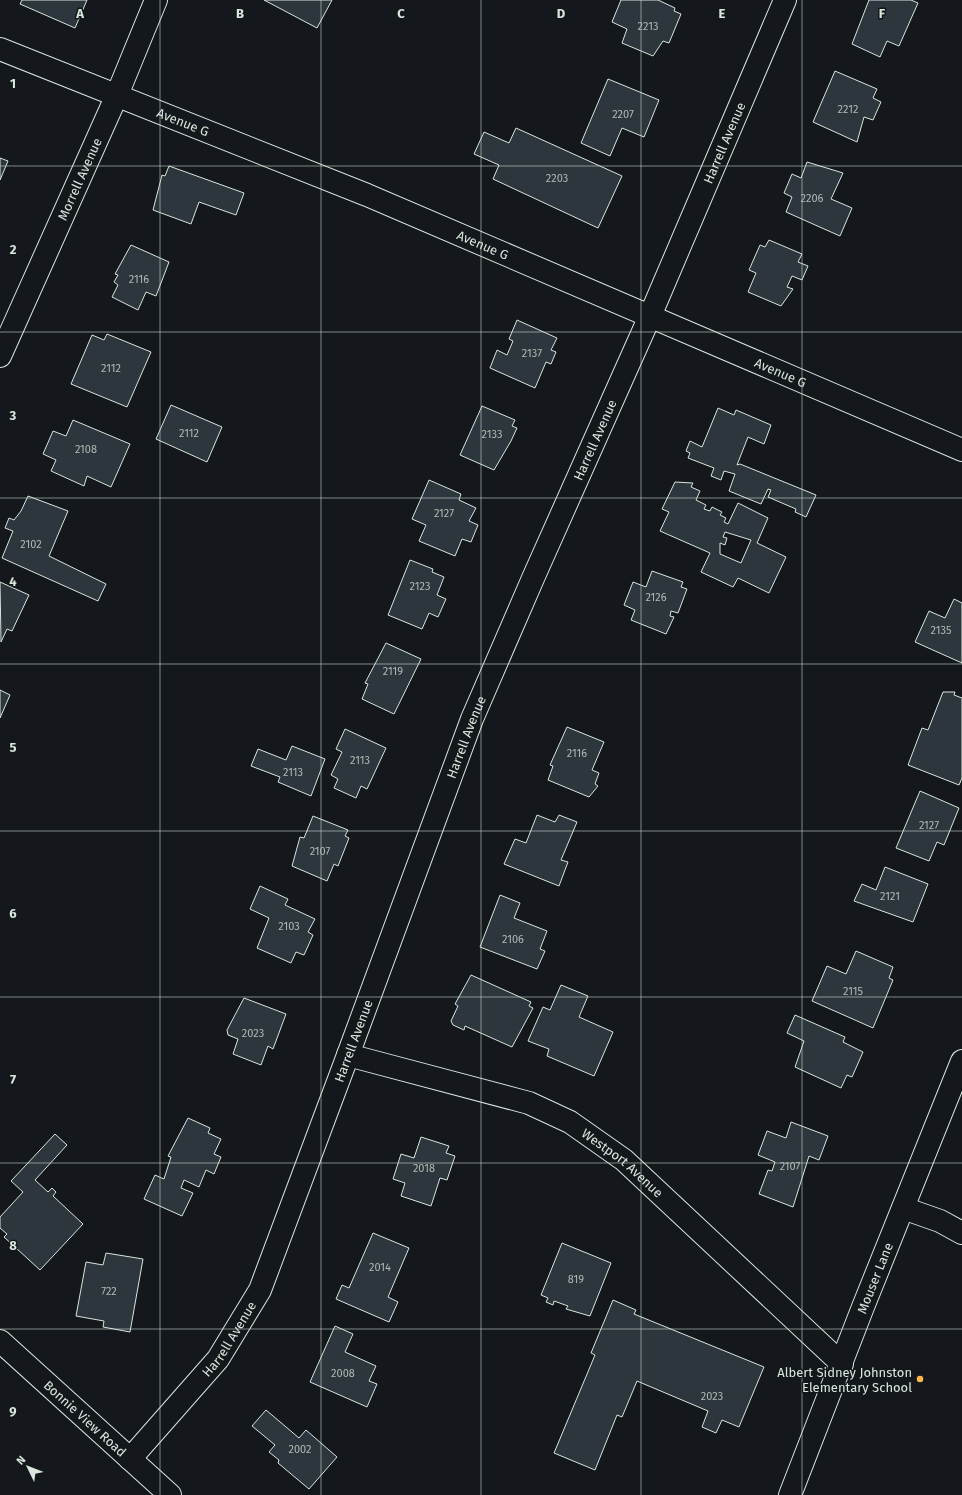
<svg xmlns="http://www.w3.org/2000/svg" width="962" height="1495" viewBox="0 0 962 1495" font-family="'Fira Sans',sans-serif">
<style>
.building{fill:#2c363c;stroke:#d8e6dc;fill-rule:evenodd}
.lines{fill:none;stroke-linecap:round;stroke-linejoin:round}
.street-casing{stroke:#d8e6dc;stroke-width:24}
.secondary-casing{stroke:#d8e6dc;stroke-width:24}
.street{stroke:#14181c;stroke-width:22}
.secondary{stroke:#14181c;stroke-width:22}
.grid{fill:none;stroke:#d8e6dc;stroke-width:1;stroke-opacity:0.55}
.poi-dot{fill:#ffb74d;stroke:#14181c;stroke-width:1.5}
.labels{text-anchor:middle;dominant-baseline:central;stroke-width:3;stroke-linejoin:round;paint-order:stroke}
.number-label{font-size:11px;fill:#adbab4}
.street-label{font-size:13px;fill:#d8e6dc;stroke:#14181c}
.poi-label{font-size:13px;fill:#d8e6dc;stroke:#14181c;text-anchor:end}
.grid-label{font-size:13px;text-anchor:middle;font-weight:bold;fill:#d8e6dc;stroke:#14181c;stroke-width:3;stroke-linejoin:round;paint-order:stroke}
</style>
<rect width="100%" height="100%" fill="#14181c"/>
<path class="building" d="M 22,0 L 87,0 L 75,28 L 20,4 Z
M 264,0 L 332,0 L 317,28 Z
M 621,0 L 658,0 L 675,8 L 674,11 L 681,14 L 669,43 L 663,41 L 653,56 L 622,43 L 627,29 L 612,22 Z
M 869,0 L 911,0 L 918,3 L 899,46 L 887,41 L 880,57 L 852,44 Z
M 835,71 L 877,89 L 873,98 L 881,102 L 873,120 L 864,117 L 857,142 L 813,122 Z
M 608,79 L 659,100 L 644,137 L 622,128 L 610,156 L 581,143 Z
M 516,128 L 622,176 L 598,228 L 493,179 L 499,165 L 474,154 L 484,132 L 509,143 Z
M 0,158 L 8,161 L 0,180 Z
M 807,162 L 843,173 L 831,199 L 852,208 L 840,236 L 786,212 L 792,197 L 784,193 L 792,174 L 801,178 Z
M 169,166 L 244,193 L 236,215 L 199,202 L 191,224 L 153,210 L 162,175 L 165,176 Z
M 769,240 L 802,254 L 798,262 L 808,266 L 802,280 L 792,276 L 787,287 L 793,289 L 781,306 L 748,292 L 756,273 L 749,270 L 760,245 L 765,247 Z
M 131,245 L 169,262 L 156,296 L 146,292 L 138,310 L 112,297 L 118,285 L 114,282 L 118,275 L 115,274 Z
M 517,320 L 557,338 L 551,350 L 556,352 L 551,364 L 546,362 L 535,388 L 490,368 L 497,350 L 507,355 L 513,341 L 509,339 Z
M 107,334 L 151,352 L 127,407 L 71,384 L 92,335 L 104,340 Z
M 171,405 L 222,427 L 207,462 L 156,439 Z
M 482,406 L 515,420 L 512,426 L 517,428 L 511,441 L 494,470 L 460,455 Z
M 718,408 L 734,415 L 736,410 L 771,425 L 764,444 L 748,437 L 737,465 L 740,464 L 816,495 L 806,517 L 795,512 L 796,509 L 768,497 L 771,490 L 768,489 L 761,504 L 729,491 L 735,474 L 724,471 L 721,480 L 711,476 L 714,468 L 688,458 L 690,453 L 686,451 L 690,441 L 702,447 Z
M 73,420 L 130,444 L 111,487 L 87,476 L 84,486 L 51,471 L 56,460 L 43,454 L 53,431 L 66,436 Z
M 429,480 L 461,494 L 459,500 L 476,508 L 469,521 L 478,525 L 471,542 L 462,539 L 455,556 L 419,541 L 426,525 L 412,519 Z
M 675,482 L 693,483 L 691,487 L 700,491 L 696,500 L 706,505 L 704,509 L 710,511 L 712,507 L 722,512 L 720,515 L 726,518 L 724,522 L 728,524 L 738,503 L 768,518 L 757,543 L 786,557 L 769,593 L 738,578 L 733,587 L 701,572 L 710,553 L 660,531 L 669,512 L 662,509 ZM 725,532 L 751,540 L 741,563 L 720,554 L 720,543 L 725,545 L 727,538 L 723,537 Z
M 28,496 L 68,511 L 49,556 L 106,584 L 98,601 L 2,558 L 13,531 L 5,528 L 9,518 L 14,520 L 21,511 Z
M 410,560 L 433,569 L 432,572 L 444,577 L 437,595 L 446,599 L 438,617 L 429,613 L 422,629 L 388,615 Z
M 652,571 L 683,582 L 681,587 L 687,589 L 678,613 L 671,611 L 670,616 L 674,617 L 666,634 L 631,620 L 635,610 L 624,605 L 633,582 L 646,587 Z
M 0,582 L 29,595 L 12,631 L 7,629 L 1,642 Z
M 954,599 L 962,603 L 962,663 L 915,642 L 929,611 L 945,618 Z
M 386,643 L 421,659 L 394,714 L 362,699 L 368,684 L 365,683 Z
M 0,690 L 10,695 L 0,718 Z
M 943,692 L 955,692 L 954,695 L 962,698 L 962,778 L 959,785 L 908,765 L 922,728 L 928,730 Z
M 567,727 L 604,742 L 592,770 L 599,773 L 595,784 L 598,786 L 589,797 L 548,780 L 553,766 L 550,765 Z
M 345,729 L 386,748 L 367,789 L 361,786 L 356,798 L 334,788 L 338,779 L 331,775 L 342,752 L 336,749 Z
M 292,746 L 325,759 L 311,796 L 278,782 L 280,777 L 251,766 L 258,749 L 286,760 Z
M 920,791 L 959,808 L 944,845 L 937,842 L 929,861 L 896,848 Z
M 537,815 L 555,822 L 559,815 L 577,822 L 561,860 L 568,862 L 559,886 L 504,864 L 515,839 L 526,843 Z
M 313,816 L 348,830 L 345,836 L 349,838 L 338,866 L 334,864 L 327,881 L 292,866 L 300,837 L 304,838 Z
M 885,867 L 928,884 L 913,922 L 854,901 L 862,884 L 876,890 Z
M 260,886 L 288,899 L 285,905 L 315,919 L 308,932 L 313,935 L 304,955 L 296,952 L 291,963 L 257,948 L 269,918 L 250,909 Z
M 500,895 L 520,903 L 514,918 L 547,931 L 540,949 L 545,951 L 537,969 L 480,947 Z
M 856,951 L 893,967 L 889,978 L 893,980 L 873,1028 L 812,1001 L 827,966 L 846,974 Z
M 471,975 L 531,1002 L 529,1006 L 533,1008 L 512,1047 L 465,1026 L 464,1030 L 453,1025 L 451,1021 L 458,1006 L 455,1004 Z
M 561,985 L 588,996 L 579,1017 L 613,1032 L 594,1076 L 547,1056 L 549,1049 L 528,1041 L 543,1007 L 550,1010 Z
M 244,998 L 286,1014 L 273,1049 L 268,1046 L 261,1065 L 233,1054 L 238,1039 L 228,1035 L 227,1030 Z
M 795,1015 L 845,1037 L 843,1042 L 863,1052 L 852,1077 L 847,1075 L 841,1088 L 795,1067 L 804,1041 L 787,1033 Z
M 188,1118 L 210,1128 L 208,1133 L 221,1139 L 214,1154 L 221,1157 L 214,1174 L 206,1170 L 199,1187 L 184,1180 L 181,1188 L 193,1193 L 182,1216 L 144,1199 L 155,1175 L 164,1179 L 171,1157 L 168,1156 Z
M 791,1122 L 828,1136 L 819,1160 L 809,1156 L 793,1207 L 759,1194 L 768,1170 L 772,1171 L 775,1162 L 758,1155 L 767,1131 L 786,1138 Z
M 55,1134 L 67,1145 L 35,1180 L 48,1192 L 52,1188 L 56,1192 L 53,1196 L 83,1224 L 40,1270 L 4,1237 L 7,1234 L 0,1228 L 0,1217 L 23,1192 L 11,1181 Z
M 421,1137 L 449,1146 L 446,1153 L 455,1156 L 447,1180 L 440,1178 L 431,1206 L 401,1196 L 405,1183 L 393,1179 L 401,1154 L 414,1158 Z
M 373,1233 L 409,1248 L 388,1297 L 398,1302 L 389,1322 L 336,1299 L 342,1285 L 349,1288 Z
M 562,1243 L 611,1263 L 590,1316 L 566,1309 L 568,1306 L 554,1301 L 553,1305 L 546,1302 L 548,1298 L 541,1295 Z
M 106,1253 L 143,1259 L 130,1332 L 103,1327 L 104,1321 L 76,1316 L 86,1262 L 103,1265 Z
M 613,1300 L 636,1310 L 634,1314 L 764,1367 L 739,1427 L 722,1420 L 716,1433 L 702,1427 L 708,1411 L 637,1381 L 622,1417 L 617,1415 L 595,1470 L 554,1453 L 595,1355 L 591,1353 Z
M 335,1326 L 353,1334 L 345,1352 L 376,1366 L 369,1381 L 377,1384 L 367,1407 L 310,1382 Z
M 266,1410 L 299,1438 L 306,1430 L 337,1457 L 309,1489 L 278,1463 L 279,1460 L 269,1452 L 275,1445 L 252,1426 Z"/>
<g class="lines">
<defs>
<g id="street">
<path id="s1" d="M 0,49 L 367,195 L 962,450"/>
<path id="s2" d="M 348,1055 L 529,1103 L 570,1122 L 624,1160 L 842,1364"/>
<path d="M 903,1208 L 940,1221 L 962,1233"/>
<path id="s3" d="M 130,1459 L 218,1359 L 260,1290 L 348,1055 L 472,719 L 534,576 L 650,316 L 785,0"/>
<path id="s4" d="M 790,1495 L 863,1307 L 962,1061"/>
</g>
<g id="secondary">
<path id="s5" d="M 0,356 L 117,95 L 156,0"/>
<path id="s6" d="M 0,1341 L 170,1495"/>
</g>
</defs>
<use href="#street" class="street-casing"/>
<use href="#secondary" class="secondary-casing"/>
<use href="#street" class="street"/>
<use href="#secondary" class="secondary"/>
</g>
<path class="grid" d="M 160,0 L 160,1495M 321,0 L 321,1495M 481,0 L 481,1495M 641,0 L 641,1495M 802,0 L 802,1495M 0,166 L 962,166M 0,332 L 962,332M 0,498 L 962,498M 0,664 L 962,664M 0,831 L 962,831M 0,997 L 962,997M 0,1163 L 962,1163M 0,1329 L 962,1329"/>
<circle class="poi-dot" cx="920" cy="1379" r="4"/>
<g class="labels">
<g class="number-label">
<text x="648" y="26">2213</text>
<text x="848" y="109">2212</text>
<text x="623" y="114">2207</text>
<text x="557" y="178">2203</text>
<text x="812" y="198">2206</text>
<text x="139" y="279">2116</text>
<text x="532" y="353">2137</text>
<text x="111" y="368">2112</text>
<text x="189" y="433">2112</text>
<text x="492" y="434">2133</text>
<text x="86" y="449">2108</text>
<text x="444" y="513">2127</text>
<text x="31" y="544">2102</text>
<text x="420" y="586">2123</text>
<text x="656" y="597">2126</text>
<text x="941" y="630">2135</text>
<text x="393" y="671">2119</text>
<text x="577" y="753">2116</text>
<text x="360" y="760">2113</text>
<text x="293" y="772">2113</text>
<text x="929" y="825">2127</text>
<text x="320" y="851">2107</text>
<text x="890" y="896">2121</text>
<text x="289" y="926">2103</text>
<text x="513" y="939">2106</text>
<text x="853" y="991">2115</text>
<text x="253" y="1033">2023</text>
<text x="790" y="1166">2107</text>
<text x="424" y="1168">2018</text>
<text x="380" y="1267">2014</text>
<text x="576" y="1279">819</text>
<text x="109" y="1291">722</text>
<text x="343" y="1373">2008</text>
<text x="712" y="1396">2023</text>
<text x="300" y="1449">2002</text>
</g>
<g class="street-label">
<text stroke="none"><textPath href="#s1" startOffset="197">Avenue G</textPath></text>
<text stroke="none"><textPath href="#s3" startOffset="1452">Harrell Avenue</textPath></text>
<text stroke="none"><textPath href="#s5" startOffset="194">Morrell Avenue</textPath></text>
<text stroke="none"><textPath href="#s1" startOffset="521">Avenue G</textPath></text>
<text stroke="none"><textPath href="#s1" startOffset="845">Avenue G</textPath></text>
<text stroke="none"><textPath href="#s3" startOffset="1128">Harrell Avenue</textPath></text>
<text stroke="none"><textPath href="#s3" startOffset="804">Harrell Avenue</textPath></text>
<text stroke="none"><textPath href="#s3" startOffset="480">Harrell Avenue</textPath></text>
<text stroke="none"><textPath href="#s2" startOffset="299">Westport Avenue</textPath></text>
<text stroke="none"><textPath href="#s4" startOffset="233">Mouser Lane</textPath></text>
<text stroke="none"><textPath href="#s3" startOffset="156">Harrell Avenue</textPath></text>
<text stroke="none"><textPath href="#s6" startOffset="115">Bonnie View Road</textPath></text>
</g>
<g class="poi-label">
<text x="912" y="1372">Albert Sidney Johnston<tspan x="912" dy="15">Elementary School</tspan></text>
</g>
</g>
<g class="grid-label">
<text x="80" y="18">A</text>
<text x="240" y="18">B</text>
<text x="401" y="18">C</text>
<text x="561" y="18">D</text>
<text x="722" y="18">E</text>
<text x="882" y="18">F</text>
<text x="13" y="88">1</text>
<text x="13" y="254">2</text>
<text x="13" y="420">3</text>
<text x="13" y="586">4</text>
<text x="13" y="752">5</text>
<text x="13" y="918">6</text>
<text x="13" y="1084">7</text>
<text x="13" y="1250">8</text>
<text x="13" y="1416">9</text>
</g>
<g transform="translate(28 1467) rotate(313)" stroke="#14181c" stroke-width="3" paint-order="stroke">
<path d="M0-3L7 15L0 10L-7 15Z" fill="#d8e6dc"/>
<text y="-6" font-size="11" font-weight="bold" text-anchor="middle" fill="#d8e6dc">N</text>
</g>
</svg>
